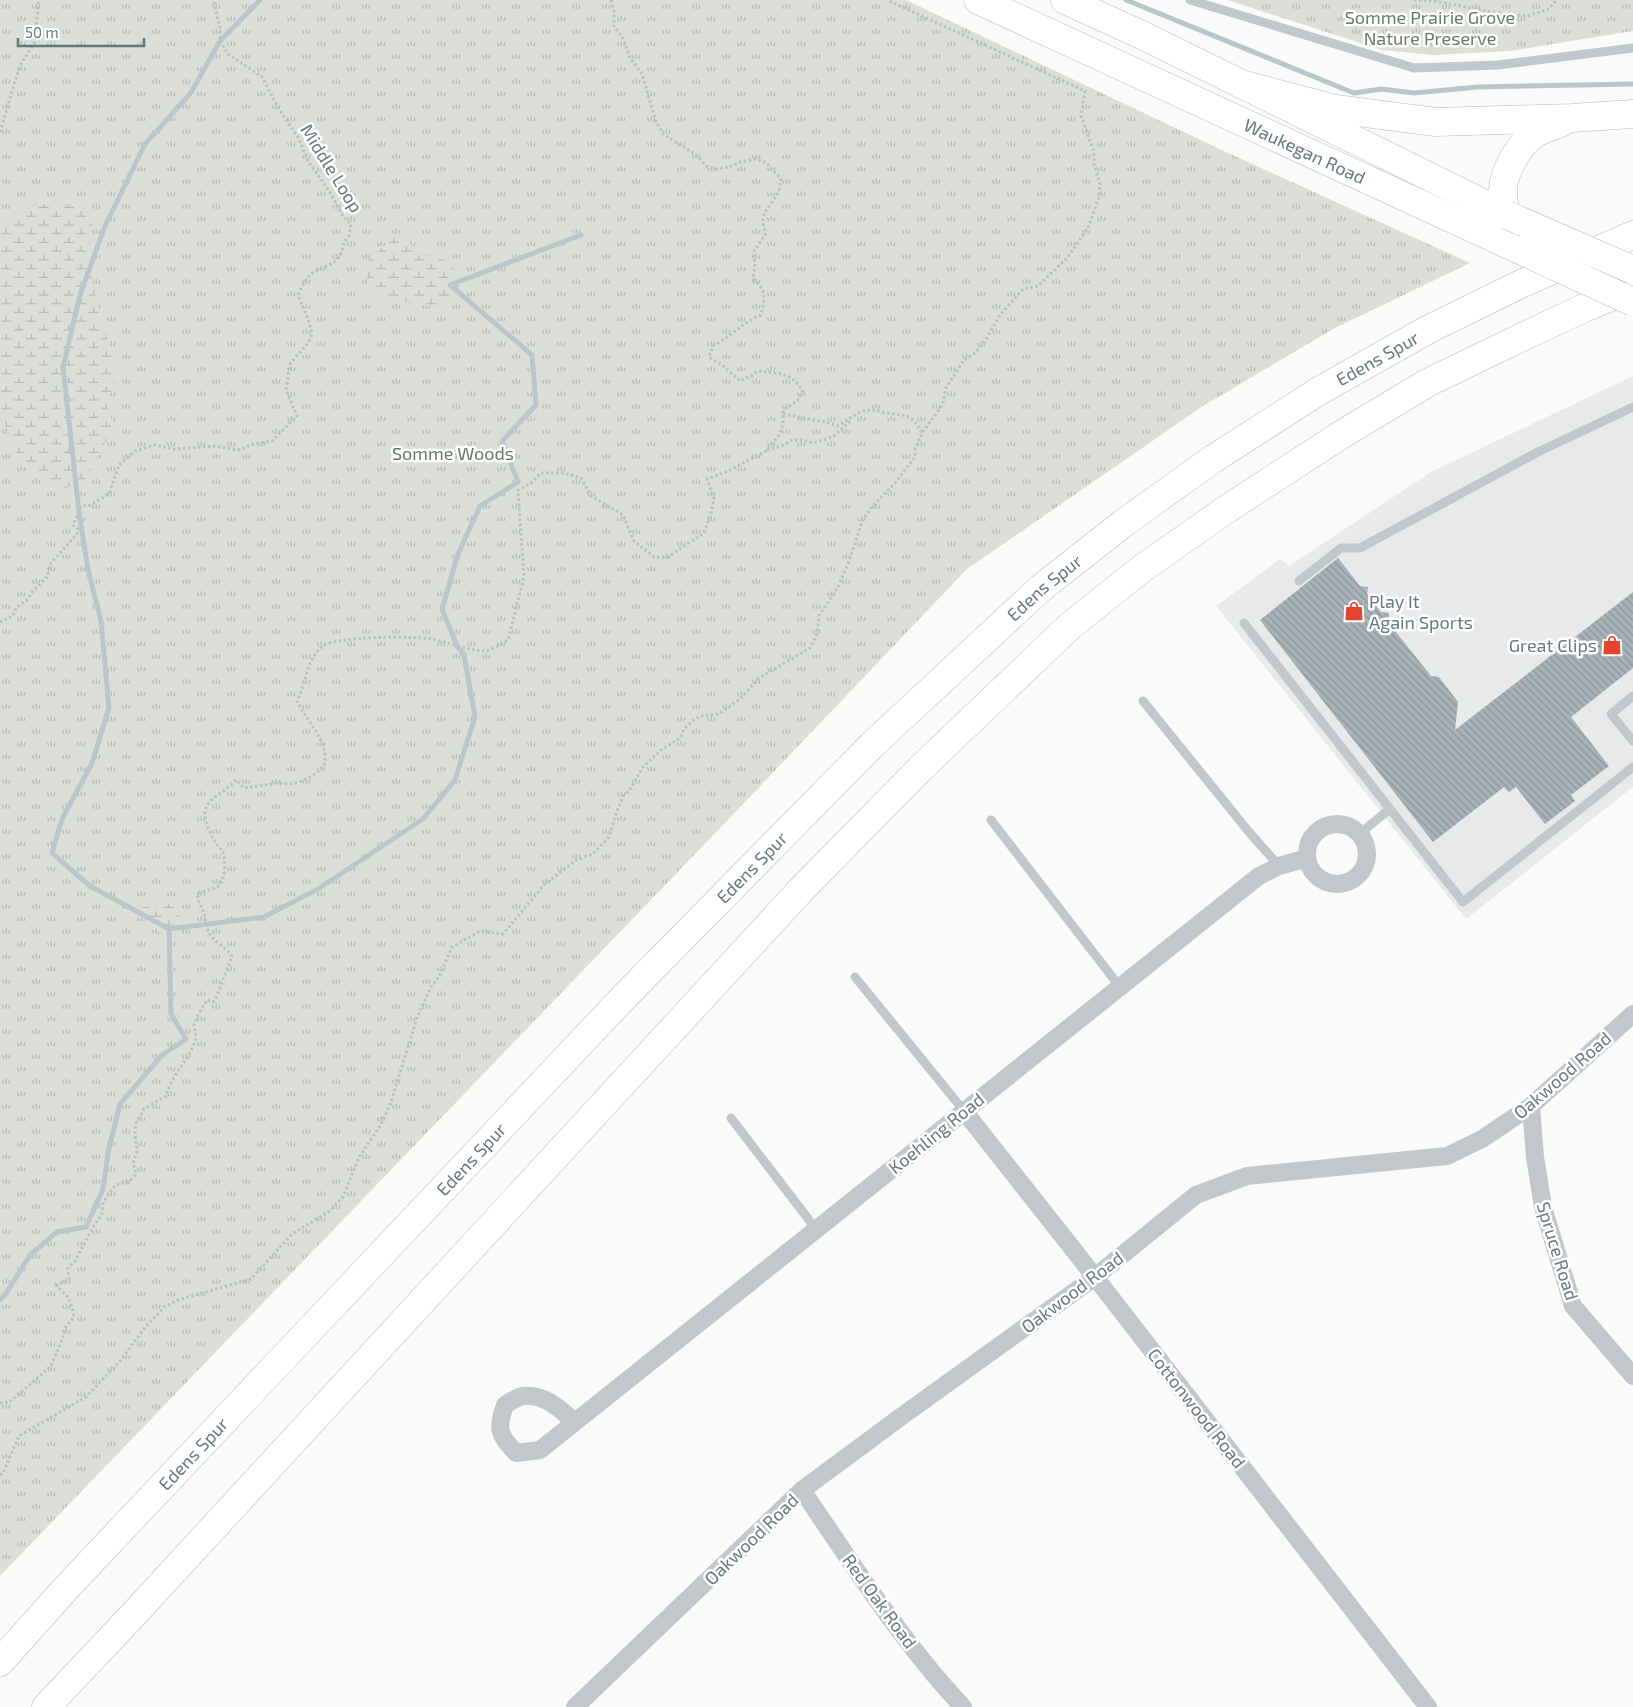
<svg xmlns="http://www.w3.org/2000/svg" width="1633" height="1707" viewBox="0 0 1633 1707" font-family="'Exo 2',sans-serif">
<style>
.built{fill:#e8eae9}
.grass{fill:url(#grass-tufts)}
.wetland{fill:url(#wetland-marsh)}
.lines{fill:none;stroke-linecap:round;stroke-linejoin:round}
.stream{stroke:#b9c7ca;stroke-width:5}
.building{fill:url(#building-back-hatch)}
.primary-casing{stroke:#b5bbbe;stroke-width:29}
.motorway-casing{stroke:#b4babd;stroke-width:29}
.path{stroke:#bbc0c2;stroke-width:3;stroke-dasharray:2.5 2.5;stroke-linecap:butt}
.service{stroke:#c1c7ca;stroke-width:9}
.minor{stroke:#c1c7ca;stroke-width:18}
.primary{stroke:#fff;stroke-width:28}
.motorway{stroke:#fff;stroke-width:28}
.primary-bridge-casing{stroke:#b5bbbe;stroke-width:29;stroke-linecap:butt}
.primary-bridge{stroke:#fff;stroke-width:28}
.labels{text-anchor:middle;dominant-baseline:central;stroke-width:5;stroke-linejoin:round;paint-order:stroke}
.park-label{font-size:18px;fill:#6a7a64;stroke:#fff}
.street-label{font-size:18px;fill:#657983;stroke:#fff}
.poi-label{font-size:18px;fill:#657983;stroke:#fff;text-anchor:start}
</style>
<defs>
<pattern id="grass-tufts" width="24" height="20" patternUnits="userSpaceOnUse" patternTransform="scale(1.25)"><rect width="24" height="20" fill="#dbdfd7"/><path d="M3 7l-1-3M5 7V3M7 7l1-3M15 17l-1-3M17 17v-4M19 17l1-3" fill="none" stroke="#b5bab4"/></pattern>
<pattern id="wetland-marsh" width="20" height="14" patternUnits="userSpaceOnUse" patternTransform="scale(1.25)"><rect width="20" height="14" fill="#dbdfd7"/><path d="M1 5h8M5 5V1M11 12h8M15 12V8" fill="none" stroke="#b5bab4"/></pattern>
<pattern id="building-back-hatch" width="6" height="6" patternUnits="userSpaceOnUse" patternTransform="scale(1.25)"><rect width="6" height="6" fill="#a8b3b7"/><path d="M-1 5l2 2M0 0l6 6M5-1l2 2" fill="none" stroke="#8c969a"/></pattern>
</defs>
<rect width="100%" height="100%" fill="#fafaf8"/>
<path class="built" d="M 1633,376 L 1633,787 L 1466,919 L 1216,606 L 1280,559 L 1289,566 L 1431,472 Z"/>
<path class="grass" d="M 0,0 L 906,0 L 1228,153 L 1470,263 L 1333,329 L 1203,406 L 967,569 L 724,824 L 0,1576 Z
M 1227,0 L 1633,0 L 1633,31 L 1510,51 L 1432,55 L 1382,50 Z"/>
<path class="wetland" d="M 54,203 L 74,206 L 88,213 L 93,222 L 88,254 L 96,299 L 116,369 L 115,385 L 109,397 L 108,408 L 112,421 L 110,435 L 97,456 L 87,477 L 79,486 L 61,488 L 52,482 L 28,470 L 15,450 L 0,411 L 0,223 L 29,206 Z
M 394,238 C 407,237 411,247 421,253 C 425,255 431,256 436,257 C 452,260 457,270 460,285 C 451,307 429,309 408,303 C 404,302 401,300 397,299 C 391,297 384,299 378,296 C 368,292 364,270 368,261 C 372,254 388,244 394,238 Z
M 165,902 C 187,911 183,938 163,934 C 158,933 154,929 150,925 C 145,921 140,917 136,911 L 140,908 Z"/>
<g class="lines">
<path class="stream" d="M 260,0 L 220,41 L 190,94 L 145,144 L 105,226 L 80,295 L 63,367 L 79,512 L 88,570 L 101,621 L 109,708 L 92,763 L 62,819 L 52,853 L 90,886 L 169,929 L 264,917 L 318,889 L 423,819 L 455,780 L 475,717 L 464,655 L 457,646 L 442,609 L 458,554 L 480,506 L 518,482 L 502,441 L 536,405 L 532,355 L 450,285 L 581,235
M 1126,0 L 1354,93 L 1381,89 L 1414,93 L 1478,87 L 1633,84
M 0,1300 L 7,1292 L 30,1255 L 57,1232 L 86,1227 L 103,1189 L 108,1153 L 120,1104 L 162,1055 L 186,1039 L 171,1014 L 169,929"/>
</g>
<path class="building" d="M 1338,558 L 1360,586 L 1368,587 L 1367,594 L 1381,612 L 1389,613 L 1388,622 L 1431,676 L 1439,677 L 1458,702 L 1455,730 L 1633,592 L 1633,668 L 1571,717 L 1609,766 L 1571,795 L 1575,801 L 1545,824 L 1516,787 L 1509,792 L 1504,787 L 1433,842 L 1260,620 Z"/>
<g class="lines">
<defs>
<g id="primary">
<path id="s1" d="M 978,0 L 1520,250"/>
<path d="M 1065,0 L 1144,36 L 1507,215"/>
</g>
<g id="motorway">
<path d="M 1241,84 L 1335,109 L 1436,122 L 1572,118 L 1633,114"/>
<path d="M 1520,250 C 1512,232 1503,211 1503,191 C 1503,171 1520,143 1536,133 C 1544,128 1553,126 1561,123"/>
<path id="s2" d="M 0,1662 L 69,1585 L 624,997 L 872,745 L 1041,588 L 1125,522 L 1213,459 L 1319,391 L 1429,329 L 1523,283 L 1633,235"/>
<path d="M 46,1707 L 133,1615 L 800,891 L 921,768 L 1070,626 L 1140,570 L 1227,509 L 1344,433 L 1429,382 L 1514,341 L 1584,308 L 1633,288"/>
</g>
</defs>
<use href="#primary" class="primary-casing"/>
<use href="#motorway" class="motorway-casing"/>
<path class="path" d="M 1414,0 L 1436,1 L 1485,11 L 1527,16 L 1547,10 L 1557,0
M 0,132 L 20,65 L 34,44 L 39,0
M 783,414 L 826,422 L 837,426 C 845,422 852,416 860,412 C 870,408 877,411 887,413 C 907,416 911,413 922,433
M 767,450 L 784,445 L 792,440 L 802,440 L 813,443 L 827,439 L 835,435 L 850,421
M 0,622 L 13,616 L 16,608 L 28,599 L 32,592 L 47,577 L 51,563 L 77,534 L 78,529 L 73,525 L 81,506 L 90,505 L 109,494 L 119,465 L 135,451 L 155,445 L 174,449 L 214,446 L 238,450 L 253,444 L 272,441 L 297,416 L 286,390 L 290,364 L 308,343 L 312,334 L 308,319 L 298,295 C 302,286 306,277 314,272 C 322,267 334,265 339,257 C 344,249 342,242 349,236 L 351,224 L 344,218 L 331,194 L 308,161 L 298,137 L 280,111 L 262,77 L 228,54 L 220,41 L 220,25 L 218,21 L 215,5 L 213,0
M 0,1403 L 9,1402 L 18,1395 L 51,1366 L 62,1340 L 65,1328 L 74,1317 C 73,1309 71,1302 67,1296 C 64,1292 60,1291 58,1286 L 54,1285 L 65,1282 L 69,1279 L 68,1268 L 75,1261 L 93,1227 L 102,1214 L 103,1203 L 115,1185 L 129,1182 L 136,1174 L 133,1163 L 137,1151 L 135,1135 L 136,1123 L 144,1109 L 166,1096 C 171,1077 186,1063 194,1044 C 198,1035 194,1031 194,1025 C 195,1020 204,1004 207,1000 L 213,1002 L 216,998 L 232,956 C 226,948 217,943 211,936 C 206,930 206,920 204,913 C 201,905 197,902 198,893 C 204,891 212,890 217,887 C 226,883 226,858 222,850 C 215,844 213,838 209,830 C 195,800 220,798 236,780 L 244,788 L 279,783 C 296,787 313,777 324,766 C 330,740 307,723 297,701 C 306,683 306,659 323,646 C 336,636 414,636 432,639 C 446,642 471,651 484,651 C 491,651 502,643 508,640 L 524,577 L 518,490 L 531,483 L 541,473 L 564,473 L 581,478 L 591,496 L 623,515 L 634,541 L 654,557 L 666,558 L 704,533 L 711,513 L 714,499 L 707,479 L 726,472 L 766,451 L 779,435 L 783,424 L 783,410 L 797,401 L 803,392 C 792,371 778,374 757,371 L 753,375 L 740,381 L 722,365 L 709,357 L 713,346 C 730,337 743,322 761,315 C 765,297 767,291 753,279 L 755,263 L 753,253 L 766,233 C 757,212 770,209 778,193 C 780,189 780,183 781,178 L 775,173 L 766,162 L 755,159 L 740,162 L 729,167 L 716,169 L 706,166 L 696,155 L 663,134 L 656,122 L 642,74 L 630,58 L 624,40 L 614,26 L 614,11 L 611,0
M 0,1475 L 3,1473 L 19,1436 L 86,1397 L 120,1361 L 143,1330 L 164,1307 L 178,1300 L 251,1279 L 292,1234 L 330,1211 L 343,1197 L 359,1157 L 380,1126 L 390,1105 L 418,1015 L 431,987 L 439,977 L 452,947 L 480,931 L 503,934 L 544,885 L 576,860 L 593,854 L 609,837 L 617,811 L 624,795 L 629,791 L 643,767 L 661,750 L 680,738 L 684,729 L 691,722 L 700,716 L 719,714 L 740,699 L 759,678 L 810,648 L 817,634 L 819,616 L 838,587 L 849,561 L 863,519 L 872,507 L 895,483 L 915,457 L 915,450 L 922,433 L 943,404 L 946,388 L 964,360 L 976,352 L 985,341 L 1000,315 L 1023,289 L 1038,286 L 1067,258 L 1088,228 L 1099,198 L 1100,184 L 1094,164 L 1094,152 L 1081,116 L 1085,91 L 887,0"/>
<path class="service" d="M 1190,0 L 1414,68 L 1498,65 L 1633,48
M 1299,581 L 1341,548 L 1360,548 L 1538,452 L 1633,407
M 1244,623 L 1463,902 L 1633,767
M 1633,696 L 1611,714 L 1633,741
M 1143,701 L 1249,832 L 1279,866
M 991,820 L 1120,987
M 1359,834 L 1390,809
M 855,977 L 964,1111
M 731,1118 L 816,1229"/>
<path class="minor" d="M1307 854a30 30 0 1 1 60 0a30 30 0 1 1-60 0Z
M 1531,1106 L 1535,1157 L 1543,1207 L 1573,1306 L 1633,1376
M 964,1111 L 1095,1277 L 1428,1707
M 574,1422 C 561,1409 543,1393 523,1396 C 517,1397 510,1402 505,1405 C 497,1429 498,1434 516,1453 L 540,1450 L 1259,876 L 1279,866 L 1307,858
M 802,1490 C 843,1550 882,1611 928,1667 C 939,1681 951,1694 963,1707
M 575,1707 L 802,1490 L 902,1416 L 1095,1277 L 1196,1195 L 1247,1176 L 1447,1156 L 1482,1139 L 1531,1106 L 1633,1014"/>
<use href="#primary" class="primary"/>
<use href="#motorway" class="motorway"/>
<defs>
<path id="primary-bridge" d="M 1507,215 L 1633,270
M 1520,250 L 1633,302"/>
</defs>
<use href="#primary-bridge" class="primary-bridge-casing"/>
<use href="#primary-bridge" class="primary-bridge"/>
</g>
<defs>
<symbol id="shop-bare" viewBox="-9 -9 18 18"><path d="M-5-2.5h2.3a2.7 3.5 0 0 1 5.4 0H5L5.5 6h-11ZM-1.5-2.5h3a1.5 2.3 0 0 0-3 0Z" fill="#e5432d" stroke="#fff" stroke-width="2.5" paint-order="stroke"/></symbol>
</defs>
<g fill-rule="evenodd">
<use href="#shop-bare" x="1340" y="597" width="28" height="28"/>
<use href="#shop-bare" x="1598" y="631" width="28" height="28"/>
</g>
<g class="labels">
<g class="park-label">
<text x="1430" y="17">Somme Prairie Grove<tspan x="1430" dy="21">Nature Preserve</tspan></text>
<text x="453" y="453">Somme Woods</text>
</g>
<g class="street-label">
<text stroke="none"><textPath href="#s1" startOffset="360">Waukegan Road</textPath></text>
<text transform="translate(332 168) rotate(58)">Middle Loop</text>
<text stroke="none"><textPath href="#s2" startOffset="1904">Edens Spur</textPath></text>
<text stroke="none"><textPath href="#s2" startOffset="1499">Edens Spur</textPath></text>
<text stroke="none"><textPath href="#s2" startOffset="1094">Edens Spur</textPath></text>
<text transform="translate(1562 1075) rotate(-41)">Oakwood Road</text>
<text transform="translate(936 1133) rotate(-39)">Koehling Road</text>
<text stroke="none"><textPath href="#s2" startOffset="689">Edens Spur</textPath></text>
<text transform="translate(1558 1251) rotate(73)">Spruce Road</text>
<text transform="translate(1072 1292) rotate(-37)">Oakwood Road</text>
<text transform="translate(1197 1408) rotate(52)">Cottonwood Road</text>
<text stroke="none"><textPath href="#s2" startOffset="284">Edens Spur</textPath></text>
<text transform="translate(751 1539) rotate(-44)">Oakwood Road</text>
<text transform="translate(880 1601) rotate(54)">Red Oak Road</text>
</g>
<g class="poi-label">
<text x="1369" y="601">Play It<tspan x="1369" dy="21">Again Sports</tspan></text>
<text x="1597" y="645" text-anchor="end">Great Clips</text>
</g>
</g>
<path d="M18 38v8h126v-8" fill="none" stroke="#657983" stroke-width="2.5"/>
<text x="25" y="38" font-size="15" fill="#657983" stroke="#ffffff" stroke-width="4" paint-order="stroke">50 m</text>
</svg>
